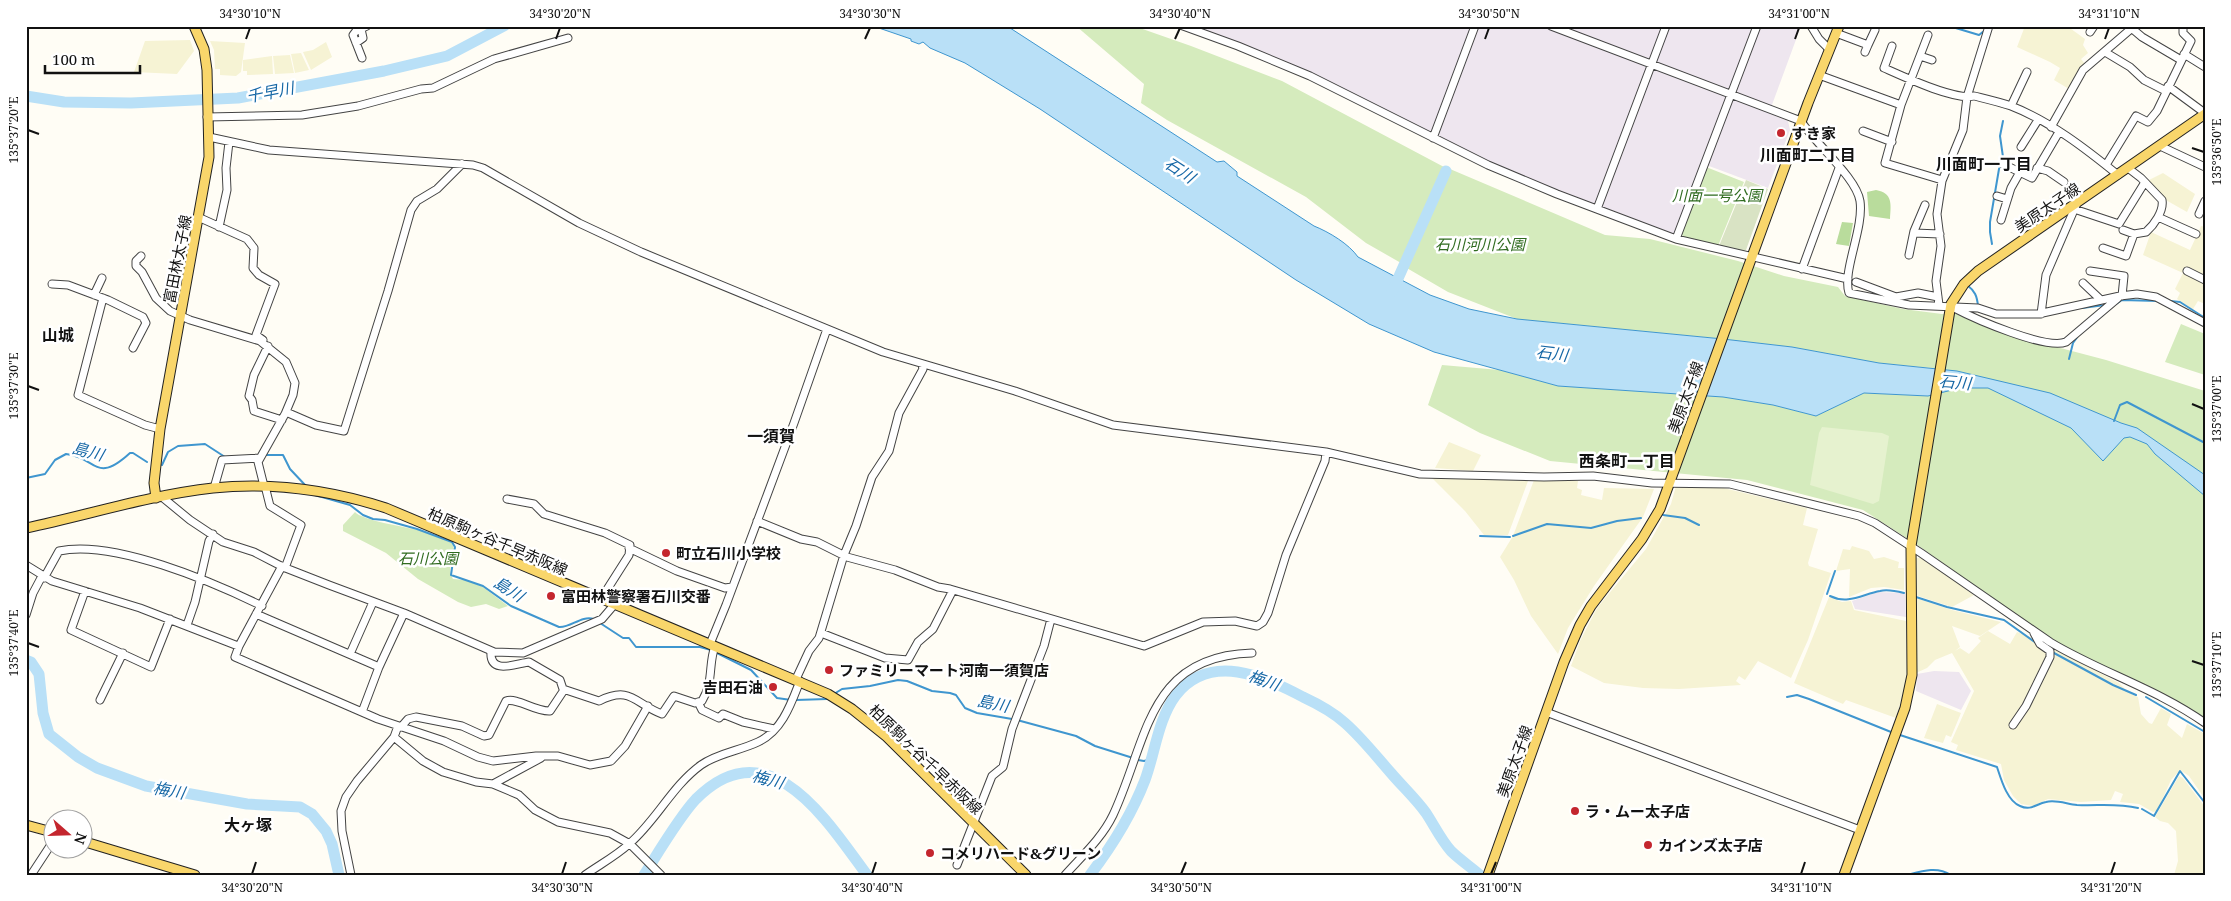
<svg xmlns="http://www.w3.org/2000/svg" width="2231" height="901" viewBox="0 0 2231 901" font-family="'Noto Serif','Noto Sans JP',serif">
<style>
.industrial{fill:#eee6ef}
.farmland{fill:#f6f3d4}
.green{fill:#d5ebbd}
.forest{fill:#b9dc9c}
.cemetery{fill:#d9e3c4}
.pitch{fill:#e6f2cf}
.water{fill:#b9e0f7;stroke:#3f96cf}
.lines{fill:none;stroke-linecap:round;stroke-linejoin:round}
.stream{stroke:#3f96cf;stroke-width:2}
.river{stroke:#b9e0f7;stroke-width:11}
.minor-casing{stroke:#444;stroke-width:9}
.major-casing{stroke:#222;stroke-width:11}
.minor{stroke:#fff;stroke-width:7}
.major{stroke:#f9d66b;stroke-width:9}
.ticks{fill:none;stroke:#111;stroke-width:2}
.poi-dot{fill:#c4262e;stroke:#fff;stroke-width:2}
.labels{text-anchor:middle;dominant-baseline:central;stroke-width:5;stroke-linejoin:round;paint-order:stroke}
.poi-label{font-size:15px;font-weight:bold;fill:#111;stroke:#fff;text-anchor:start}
.park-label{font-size:15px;font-style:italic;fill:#2f6b1f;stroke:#fff}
.street-label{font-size:15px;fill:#111;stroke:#fff}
.water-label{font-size:16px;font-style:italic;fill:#1768a6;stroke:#fff}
.neighbourhood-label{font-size:16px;font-weight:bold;fill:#111;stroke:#fff}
.neatline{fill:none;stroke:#111;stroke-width:2}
.ticks-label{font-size:12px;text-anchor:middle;fill:#111}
</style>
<rect width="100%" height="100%" fill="#fffdf5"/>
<path class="industrial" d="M 1194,26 L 1801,26 L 1769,113 L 1788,121 L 1790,130 L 1768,188 L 1701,163 L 1675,235 L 1551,189 L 1492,163 L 1308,71 Z
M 1878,592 L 1905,593 L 1906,617 L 1855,609 L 1852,601 Z
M 1934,671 L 1959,672 L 1971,691 L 1961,710 L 1916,691 L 1917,674 Z"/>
<path class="farmland" d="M 2025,26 L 2067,26 L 2085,39 L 2083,45 L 2088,53 L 2081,59 L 2085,64 L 2069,89 L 2054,80 L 2060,68 L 2050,62 L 2017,47 Z
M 190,40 L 194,51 L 177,74 L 134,72 L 145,41 Z
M 210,41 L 245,43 L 241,72 L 236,76 L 220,75 L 220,69 L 215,69 L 214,50 Z
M 326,42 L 332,57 L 311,70 L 303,52 L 313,50 Z
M 301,53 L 309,70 L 295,73 L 291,54 Z
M 290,55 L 294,73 L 275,74 L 273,56 Z
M 272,56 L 273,74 L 247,75 L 247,71 L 243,71 L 243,60 Z
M 2163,173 L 2195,194 L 2187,212 L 2164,199 L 2147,181 Z
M 2201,226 L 2205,227 L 2205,304 L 2198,301 L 2193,309 L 2177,299 L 2180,293 L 2175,289 L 2183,273 L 2143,255 L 2151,232 L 2190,250 Z
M 1449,442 L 1481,455 L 1473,471 L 1435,468 Z
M 1430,476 L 1528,481 L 1508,535 L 1484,535 L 1465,511 Z
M 1534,480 L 1578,481 L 1577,488 L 1582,490 L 1581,495 L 1602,500 L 1604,488 L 1654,489 L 1643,517 L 1594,586 L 1568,628 L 1558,654 L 1531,616 L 1514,580 L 1500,557 L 1513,536 Z
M 1676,486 L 1715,486 L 1807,508 L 1803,525 L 1818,529 L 1808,563 L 1809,566 L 1831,573 L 1808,640 L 1791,678 L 1758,661 L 1745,680 L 1739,676 L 1736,681 L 1741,685 L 1679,689 L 1643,688 L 1604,683 L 1571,666 L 1580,641 L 1597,608 L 1646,549 L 1671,504 Z
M 1852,546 L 1869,551 L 1874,559 L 1884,557 L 1899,562 L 1898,568 L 1904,568 L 1904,590 L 1884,587 L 1871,588 L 1849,597 L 1850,569 L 1836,571 L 1843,549 L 1850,550 Z
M 1915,558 L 1922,558 L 1974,595 L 1952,607 L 1915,595 Z
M 1829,597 L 1842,602 L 1851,601 L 1854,610 L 1906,621 L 1907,680 L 1896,718 L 1846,700 L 1843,704 L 1794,683 Z
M 1916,598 L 1952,610 L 2001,622 L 1980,636 L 1952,626 L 1960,647 L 1955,651 L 1960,648 L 1969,654 L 1981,641 L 1978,638 L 1988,631 L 2010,644 L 2017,632 L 2035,639 L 2119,683 L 2129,693 L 2138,697 L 2141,714 L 2149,723 L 2152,724 L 2161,708 L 2171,714 L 2167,725 L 2182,738 L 2187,724 L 2205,734 L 2205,799 L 2189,776 L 2180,770 L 2171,780 L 2157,811 L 2153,812 L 2139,804 L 2120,802 L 2123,794 L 2115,791 L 2111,800 L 2081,802 L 2048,799 L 2033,806 L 2021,804 L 2013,796 L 2004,780 L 2001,764 L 1956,750 L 1958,745 L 1951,742 L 1974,691 L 1952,653 L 1935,660 L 1927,668 L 1916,673 Z
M 1937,704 L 1961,713 L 1951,737 L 1946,735 L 1943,743 L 1924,738 Z
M 2179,776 L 2183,778 L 2205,807 L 2205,875 L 2174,875 L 2178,861 L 2176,831 L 2168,823 L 2160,821 L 2155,817 Z"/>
<path class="green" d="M 1076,26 L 1134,26 L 1191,46 L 1282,81 L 1444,167 L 1401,263 L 1366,243 L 1306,197 L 1167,120 L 1141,103 L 1144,84 Z
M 1706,167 L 1744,182 L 1718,246 L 1683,238 L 1682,234 Z
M 1450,169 L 1605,235 L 1650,239 L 1738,261 L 1784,276 L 1838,287 L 1845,296 L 1903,309 L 1942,314 L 1954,313 L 1975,322 L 2015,336 L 2106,360 L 2205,391 L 2205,720 L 2056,643 L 1916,544 L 1863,510 L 1747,480 L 1550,461 L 1480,433 L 1428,405 L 1442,365 L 1500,370 L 1558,386 L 1723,397 L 1773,405 L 1816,416 L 1864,393 L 1928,396 L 1931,368 L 1879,363 L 1792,347 L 1723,339 L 1517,319 L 1448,292 L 1405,267 Z
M 2181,324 L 2205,334 L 2205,375 L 2165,362 Z
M 355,512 C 361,520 405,527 418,530 C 430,534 441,538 452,543 C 458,554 445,568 453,579 L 466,580 L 483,587 L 508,606 L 499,609 L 486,604 L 471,607 L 458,602 L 418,579 L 386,553 L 343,531 L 343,525 Z"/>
<path class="forest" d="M 1876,190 C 1893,193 1891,204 1890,219 L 1869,216 L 1867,192 Z
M 1842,222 L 1853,223 L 1849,246 L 1836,244 Z"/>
<path class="cemetery" d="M 1746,180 L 1768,189 L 1746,250 L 1743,251 L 1719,246 Z"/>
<path class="pitch" d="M 1822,427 L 1882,433 L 1889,436 L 1879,501 L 1873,504 L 1810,485 L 1819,433 Z"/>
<path class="water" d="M 873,26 L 1007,26 L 1217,162 L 1224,161 L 1237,172 L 1237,176 L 1314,226 C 1329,232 1349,244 1358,257 L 1430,295 L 1469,309 L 1517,319 L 1723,339 L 1792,347 L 1879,363 L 1957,371 L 2050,393 L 2121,423 L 2137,428 L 2205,475 L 2205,496 L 2155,454 L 2147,444 L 2130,437 L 2124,438 L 2103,461 L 2071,428 L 1988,388 L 1960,388 L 1928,396 L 1864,393 L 1816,416 L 1773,405 L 1723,397 L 1558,386 L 1434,352 L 1369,324 L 1296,280 L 1040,109 L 965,63 L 930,48 L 923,42 L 919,44 L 911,41 L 911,39 Z"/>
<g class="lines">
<path class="stream" d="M 1949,26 L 1979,35 L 1984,31
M 1992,244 L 1990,232 L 1990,222 L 1999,169 L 2003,157 L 2000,136 L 2003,121
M 1967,285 C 1975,291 1977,296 1978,306
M 2170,301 L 2180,302 L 2205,318
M 2116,304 L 2122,300 L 2158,301
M 2082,308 L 2105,305
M 2069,359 L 2073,343 L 2078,336
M 2114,421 L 2120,405 L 2127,402 L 2205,443
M 264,455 L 283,455 L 290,469 L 306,486
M 162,465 L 168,452 L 178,446 L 205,444 L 225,457
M 26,478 L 45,474 L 55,460 L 66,454 C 97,457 95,485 130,453 L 133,453 L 147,462
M 315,495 L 350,505 L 363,515 L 373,519 L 385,520 L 417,529 L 452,542 L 455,547 L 451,575 L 483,586 L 511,606 L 559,627 C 571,628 581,615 594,619
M 1663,515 L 1685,518 L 1699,525
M 1480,536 L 1510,537
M 1513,536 L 1547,524 L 1591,528 L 1617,521 L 1641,518
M 1827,594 L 1835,571
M 1830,596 C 1848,605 1863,594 1880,591 C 1888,589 1896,591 1904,593
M 1916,597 L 1947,607 L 2004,620 L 2036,643
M 600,623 L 623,638 L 629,638 L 636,647 L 700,647 L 711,650
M 715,652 L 751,670 L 777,698 L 791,700
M 2054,653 L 2113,685 L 2136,695
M 834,694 L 842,689 L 870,686 L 898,680 L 907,681 L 932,691 L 950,693 L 956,695 L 965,708 L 977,713 L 1012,719
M 1787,697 L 1797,695 L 1809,699 L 1891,732
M 2146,697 L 2205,732
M 796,700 L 827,699
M 1017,720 L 1076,736 L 1095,746 L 1133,758
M 1900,735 L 1997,767 C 2001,779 2007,801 2020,806 C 2031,811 2036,804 2046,802 C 2055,799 2067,804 2077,805 C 2098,806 2117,803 2138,808
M 1138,760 L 1144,761 L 1151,759
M 2142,809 L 2154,816 L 2180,771 L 2205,803
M 1907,875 C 1922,871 1937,866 1951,875"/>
<path class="river" d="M 26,96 L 64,102 L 131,103 L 238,98 L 384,71 L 447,56 L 504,26
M 1392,292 L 1446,171
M 26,660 L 31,662 L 39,674 L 43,713 L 49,734 L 78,757 L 97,768 L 146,786 L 247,804 L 300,807 L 312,814 L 326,831 L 332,844 L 339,875
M 644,875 C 658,853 679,817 696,799 C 769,726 827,821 867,875
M 1090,875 C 1112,846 1132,814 1145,780 C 1155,753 1158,719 1176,695 C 1210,652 1264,676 1303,697 C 1318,704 1333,712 1345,723 C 1362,738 1376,756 1391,773 C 1402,786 1416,799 1426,813 C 1434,825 1441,840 1451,851 C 1460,860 1471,867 1480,875"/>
<defs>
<path id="minor" d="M 1183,26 L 1238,46 L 1310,76 L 1488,165 L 1557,194 L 1676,239 L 1848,279
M 1551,26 L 1801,121 C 1816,145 1856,177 1860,201 C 1864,229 1842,271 1849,293 L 1909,305 L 1978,308 L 1996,314 L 2038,314 L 2120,296 L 2137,294 L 2156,297 L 2205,323
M 1811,26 L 1819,39 L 1829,49
M 2129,26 L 2142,37 L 2181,60
M 2090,32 L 2094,26
M 1836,33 L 1868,45 L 1875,30
M 1928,35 L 1901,105 L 1885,163 L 1942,180
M 356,43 L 363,38 L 361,29
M 1892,46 L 1884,68 C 1902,76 1955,101 1974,96 C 1986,99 1999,102 2011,106 C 2050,121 2086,149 2118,175
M 1865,52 L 1868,45
M 2105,52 L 2130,67 L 2144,80 L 2166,91
M 2184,54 L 2205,67
M 1920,56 L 1932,60
M 362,58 L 353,35 L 356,31 L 367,26
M 1819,75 L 1901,105
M 2168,86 L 2202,111 L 2205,116
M 2011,106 L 2027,72
M 207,117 L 302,115 L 358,106 L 421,89 L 433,88 L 494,59 L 568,38
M 2051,127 L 2083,70 L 2132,28
M 1863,131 L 1892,142
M 209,137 L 269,150 L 473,165 L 483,168 L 579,223 L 641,252 L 883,352 L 1015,391 L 1113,425 L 1326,452 L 1420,474 L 1544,477 L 1593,476 L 1652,483 L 1730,484 L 1859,516 L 1875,523 L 1921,553 L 2050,642 C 2100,672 2157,689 2205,723
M 1433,138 L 1475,26
M 2160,146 L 2205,167
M 2021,147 L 2038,120
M 2003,164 L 2032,178 L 2059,132
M 2106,165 L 2136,116 L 2148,122 L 2157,111 L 2191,41 L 2183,33 L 2183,26
M 2037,168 L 2048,171 L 2064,182
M 1997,196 L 2007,199
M 1597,209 L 1666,26
M 2074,209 L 2119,224 L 2145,182
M 2199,214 L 2205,201
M 198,217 L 247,239 L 254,248 L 253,268 L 259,275 L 275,284 L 256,335 L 263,340
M 2158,217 L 2196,234
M 2001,220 L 2011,188 L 2020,172
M 219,227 L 227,190 L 226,168 L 229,142
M 2123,230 L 2134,234 L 2146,232 C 2154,225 2164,211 2162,200 L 2141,178 L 2128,168
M 1914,233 L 1940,234
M 1676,239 L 1757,26
M 2103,248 L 2126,256 L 2134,234
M 1909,255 L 1914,231 L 1925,205
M 141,256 L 136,261 L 136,266 L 142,272 L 156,298 L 170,311 L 190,320 L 260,341 L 286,362 L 295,383 L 293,395 L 285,414 L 258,462 L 264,486
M 1802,269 L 1839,168
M 2090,271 L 2124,276 L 2122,296
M 2187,271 L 2205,280
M 1856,282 L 1896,297 L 1918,293 L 1938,297
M 2083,283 L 2101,300
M 52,284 L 68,285 L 108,300 L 143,317 L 146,323 L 133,348
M 94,295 L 102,278
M 103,298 L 78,395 L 145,425 L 160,429
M 1939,305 L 1936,281 L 1941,246 L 1937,214 L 1942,181 L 1963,130 L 1967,97 L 1989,26
M 1954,308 C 1975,319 2046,350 2066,342 L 2118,298
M 2041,314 L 2046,275 L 2077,203
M 268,346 L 254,375 L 249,396 L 252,400 L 254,411 L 282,420
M 286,412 L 316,425 L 344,431 L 388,291 L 411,210 L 417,201 L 437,189 L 462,164
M 265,486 L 270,506 L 301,525 L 285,568
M 214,488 L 222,460 L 259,458
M 162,497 L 190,520 L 223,542 L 254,552 L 283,567 L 329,585 L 404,613 L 494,652 L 523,653 L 602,619 L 614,605
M 507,499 L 534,504 L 544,514 L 605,533 L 630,545 L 629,555 L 601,599
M 757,521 L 801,539 L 817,542 L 847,557 L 895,570 L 938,587 L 950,589 L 1144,646 L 1203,622 L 1235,621 L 1257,626 L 1263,622 L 1268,613 L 1286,555 L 1325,461 L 1326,452
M 629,548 L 677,571 L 725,588 L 732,587
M 26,565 L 52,581 L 140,608 L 238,646
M 282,566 L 239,646 L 235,657 L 378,719 L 444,741 L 478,757 L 493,761 L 536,756 L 558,756 L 590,765 L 611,761 L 625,746 L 648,706
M 44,578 L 59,551 C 113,539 213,582 262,606
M 85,591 L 71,630 L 151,667 L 170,619
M 256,614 L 379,667
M 26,615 L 33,593 L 42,576
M 187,625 L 195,602 L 209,541 L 213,534
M 821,633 L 885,658 L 908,660 L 918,642 L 933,629 L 953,590
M 710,644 L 726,605 L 794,423 L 827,329
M 491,651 C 489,675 515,664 529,662 L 560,680 L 563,689 L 599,701 C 631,685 635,704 662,714 L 674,696 L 695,703 L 702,701 C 714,681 708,665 715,646
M 350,654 L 373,602
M 796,679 L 809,651 L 819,638 L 844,555 L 856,526 L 872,477 L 889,451 L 899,413 L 923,369 L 922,364
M 100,700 L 123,653
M 698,702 L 702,710 L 719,718 L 723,714 L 743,722 L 774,729
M 362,712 L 379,667 L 404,613
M 1546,712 L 1860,830
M 2013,725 L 2026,706 L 2050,657 L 2050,651 L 2040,644 L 2034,633
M 398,726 L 394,737 L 423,761 L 443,772 L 476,782 L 493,784 L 519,795 L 535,810 L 558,822 L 610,833 L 630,844 L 661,875
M 401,727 L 408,719 L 416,717 L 462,726 L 484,736 L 489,735 L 506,701 C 517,697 535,712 550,711 L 564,690
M 493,784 L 541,758
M 957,865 L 992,776 L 1003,767 L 1012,729 L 1044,646 L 1051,619
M 31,875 L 52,843
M 351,875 L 342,831 L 341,811 L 346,797 L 357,781 L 394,737
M 585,875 C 599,865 616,856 629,844 C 656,821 672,786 701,765 C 718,753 739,751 758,742 C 782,731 791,704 800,681
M 1065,875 C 1082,856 1102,838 1113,815 C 1148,740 1147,656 1252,653"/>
<path id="major" d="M 156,498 L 154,483 L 160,429 L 209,157 L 207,70 L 204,49 L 194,26
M 26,528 C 88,515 150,495 213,488 C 272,482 330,490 386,508 L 828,694 L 852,709 L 887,737 L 1026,875
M 26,825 L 52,832
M 82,841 L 195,875
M 1488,875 L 1564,662 L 1580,625 L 1591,606 L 1642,539 L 1660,509 L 1808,103 L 1839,26
M 1844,875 L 1905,708 L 1912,675 L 1911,546 L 1951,304 L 1964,284 L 1978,271 L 2205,114"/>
</defs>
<use href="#minor" class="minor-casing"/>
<use href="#major" class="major-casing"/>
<use href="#minor" class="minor"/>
<use href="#major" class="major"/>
</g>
<path class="ticks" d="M 246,39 L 250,28M 556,39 L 560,28M 865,39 L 870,28M 1175,39 L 1180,28M 1485,39 L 1489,28M 1795,39 L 1799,28M 2105,39 L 2109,28M 28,130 L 39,134M 2192,148 L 2204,152M 28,386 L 39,390M 2192,404 L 2204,409M 28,643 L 39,647M 2192,661 L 2204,665M 252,874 L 256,862M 562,874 L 566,862M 872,874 L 876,862M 1181,874 L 1186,862M 1491,874 L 1496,862M 1801,874 L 1805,862M 2111,874 L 2115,862"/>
<g class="poi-dot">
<circle cx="1781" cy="133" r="5"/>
<circle cx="666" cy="553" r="5"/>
<circle cx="551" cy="596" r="5"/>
<circle cx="829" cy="670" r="5"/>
<circle cx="773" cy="687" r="5"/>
<circle cx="1575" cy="811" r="5"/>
<circle cx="1648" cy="845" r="5"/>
<circle cx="930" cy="853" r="5"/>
</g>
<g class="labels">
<g class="poi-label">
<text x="1791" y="133">すき家</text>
<text x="676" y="553">町立石川小学校</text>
<text x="561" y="596">富田林警察署石川交番</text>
<text x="839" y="670">ファミリーマート河南一須賀店</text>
<text x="763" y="687" text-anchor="end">吉田石油</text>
<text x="1585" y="811">ラ・ムー太子店</text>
<text x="1658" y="845">カインズ太子店</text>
<text x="940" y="853">コメリハード&amp;グリーン</text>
</g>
<g class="park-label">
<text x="1717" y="195">川面一号公園</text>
<text x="1480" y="244">石川河川公園</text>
<text x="428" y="558">石川公園</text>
</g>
<g class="street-label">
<text transform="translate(2047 207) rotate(-34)">美原太子線</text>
<text transform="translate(177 259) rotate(-79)">富田林太子線</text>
<text transform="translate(1685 397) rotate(-70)">美原太子線</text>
<text transform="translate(498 541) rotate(23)">柏原駒ヶ谷千早赤阪線</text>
<text transform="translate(926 759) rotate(44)">柏原駒ヶ谷千早赤阪線</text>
<text transform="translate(1514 761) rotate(-70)">美原太子線</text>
</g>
<g class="water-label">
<text transform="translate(270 92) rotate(-11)">千早川</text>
<text transform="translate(1180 170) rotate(33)">石川</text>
<text transform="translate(1552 353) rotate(7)">石川</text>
<text transform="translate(1955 382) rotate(5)">石川</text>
<text transform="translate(88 451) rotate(15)">島川</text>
<text transform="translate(509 589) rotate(32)">島川</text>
<text transform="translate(1264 680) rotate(19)">梅川</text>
<text transform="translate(993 703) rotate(11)">島川</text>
<text transform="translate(768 779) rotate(15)">梅川</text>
<text transform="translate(169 790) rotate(10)">梅川</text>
</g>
<g class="neighbourhood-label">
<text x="1808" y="155">川面町二丁目</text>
<text x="1984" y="164">川面町一丁目</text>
<text x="58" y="335">山城</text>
<text x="771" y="436">一須賀</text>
<text x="1627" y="461">西条町一丁目</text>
<text x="248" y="825">大ヶ塚</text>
</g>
</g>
<rect width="2231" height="901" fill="none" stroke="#ffffff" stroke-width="55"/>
<g transform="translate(68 834) rotate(110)"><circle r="24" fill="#ffffff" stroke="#a0a0a0"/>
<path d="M0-4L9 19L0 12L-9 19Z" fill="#c4262e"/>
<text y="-8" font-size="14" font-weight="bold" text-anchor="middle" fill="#111111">N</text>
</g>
<path d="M45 65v8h95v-8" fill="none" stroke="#111111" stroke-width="2.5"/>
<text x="52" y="65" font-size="15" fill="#111111" stroke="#ffffff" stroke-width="4" paint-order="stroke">100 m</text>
<rect x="28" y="28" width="2176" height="846" class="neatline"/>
<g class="ticks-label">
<text x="250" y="18">34°30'10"N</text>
<text x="560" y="18">34°30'20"N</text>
<text x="870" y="18">34°30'30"N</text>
<text x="1180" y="18">34°30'40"N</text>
<text x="1489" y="18">34°30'50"N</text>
<text x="1799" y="18">34°31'00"N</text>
<text x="2109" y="18">34°31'10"N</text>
<text transform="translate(14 130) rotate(-90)" y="4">135°37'20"E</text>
<text transform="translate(2217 152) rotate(-90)" y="4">135°36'50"E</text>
<text transform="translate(14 386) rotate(-90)" y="4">135°37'30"E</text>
<text transform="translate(2217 409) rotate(-90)" y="4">135°37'00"E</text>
<text transform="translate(14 643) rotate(-90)" y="4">135°37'40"E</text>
<text transform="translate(2217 665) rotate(-90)" y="4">135°37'10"E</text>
<text x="252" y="892">34°30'20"N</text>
<text x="562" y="892">34°30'30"N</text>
<text x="872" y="892">34°30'40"N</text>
<text x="1181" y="892">34°30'50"N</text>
<text x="1491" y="892">34°31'00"N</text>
<text x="1801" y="892">34°31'10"N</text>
<text x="2111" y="892">34°31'20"N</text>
</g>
</svg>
